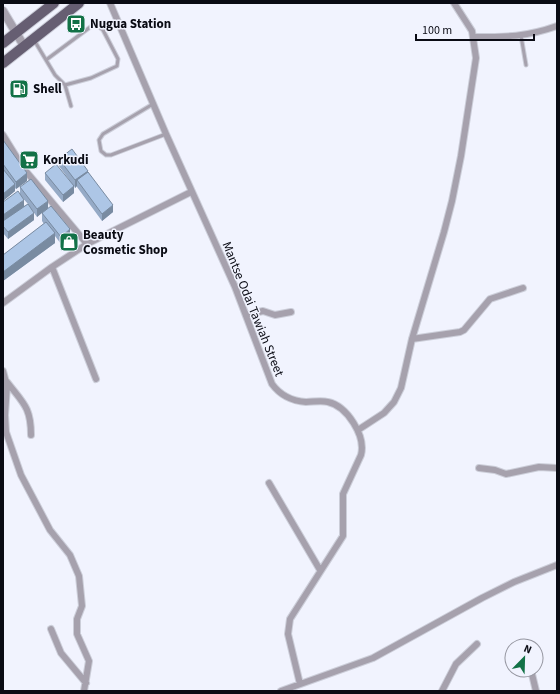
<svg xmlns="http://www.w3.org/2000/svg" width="560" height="694" viewBox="0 0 560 694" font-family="'Source Sans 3',sans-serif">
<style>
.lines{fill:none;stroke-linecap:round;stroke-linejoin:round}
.service-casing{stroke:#ccced9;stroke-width:5}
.minor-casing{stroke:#ccced9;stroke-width:8}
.tertiary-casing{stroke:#ccced9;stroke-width:10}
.primary-casing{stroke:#ccced9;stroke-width:12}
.service{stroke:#a6a1ad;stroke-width:3}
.minor{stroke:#a6a1ad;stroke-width:6}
.tertiary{stroke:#a6a1ad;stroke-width:8}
.primary{stroke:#665e72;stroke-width:10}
.wall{fill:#95aac6}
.shaded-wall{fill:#798ba1}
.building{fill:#adc6e6;stroke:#798ba1}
.labels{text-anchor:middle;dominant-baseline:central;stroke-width:3;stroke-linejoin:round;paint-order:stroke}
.poi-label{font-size:13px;font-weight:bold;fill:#0a0b14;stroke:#f1f3fe;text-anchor:start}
.street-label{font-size:13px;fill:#0a0b14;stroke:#f1f3fe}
</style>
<rect width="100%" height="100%" fill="#f1f3fe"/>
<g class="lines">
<defs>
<path id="service" d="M 521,36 L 526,65
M 34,40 L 46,60 L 93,25 L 97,25 L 103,30 L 117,21
M 46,60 L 55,75 L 65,85 L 91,78 L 117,66 L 118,59 L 103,30
M 65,85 L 71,106
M 153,104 L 103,134 L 99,140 L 101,151 L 106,155 L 111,155 L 166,134"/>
<path id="minor" d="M 110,3 L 166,134 L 235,287 L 272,384 C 280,395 292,401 306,402 C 313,402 321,400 328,402 C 347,406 366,436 361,455 L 343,494 L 343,536 L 290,619 L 288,634 L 300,684
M 474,37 C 507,37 526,37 557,26
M 3,135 L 24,169 L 87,244
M 52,267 L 96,379
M 3,303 L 52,267 L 87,244 L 191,192
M 246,315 L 263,311 L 275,315 L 291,312
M 412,339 L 460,332 L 464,330 L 490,299 L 523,288
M 3,371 L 7,386 L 5,415 L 6,432 L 21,475 L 50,530 L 70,555 L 79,576 L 82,606 L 77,619 L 77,634 L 89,661 L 84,691
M 7,382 C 23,403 31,407 31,435
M 358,430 L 384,413 L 394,402 L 401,388 L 412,339 L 444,232 L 452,201 L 461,156 L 476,58 L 472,31 L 454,3
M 479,468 L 495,470 L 506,474 L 539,467 L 557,468
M 269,483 L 320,570
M 51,629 L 61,653 L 86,683
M 531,670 L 536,691
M 281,691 L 373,658 L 482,598 L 514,582 L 557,565
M 442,691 L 456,664 L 477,644"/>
<path id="tertiary" d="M 3,11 L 24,46"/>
<path id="primary" d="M 3,43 L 54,3
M 3,63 L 79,3"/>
</defs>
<use href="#service" class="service-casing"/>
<use href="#minor" class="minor-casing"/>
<use href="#tertiary" class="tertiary-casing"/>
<use href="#primary" class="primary-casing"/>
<use href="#service" class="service"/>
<use href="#minor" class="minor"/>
<use href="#tertiary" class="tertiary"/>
<use href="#primary" class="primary"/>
</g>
<path class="wall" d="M 3,140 L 27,181 L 16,189 L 15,188 L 15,191 L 3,201 Z
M 59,159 L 88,172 L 113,212 L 102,221 L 77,187 L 77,186 L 75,188 L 74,186 L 74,193 L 63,202 L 45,180 L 45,173 L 70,181 L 59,166 Z
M 20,187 L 48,208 L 70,237 L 61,244 L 55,236 L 55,243 L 3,281 L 3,255 L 44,224 L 42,221 L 42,213 L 44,211 L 37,217 L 32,210 L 34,220 L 8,239 L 3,233 L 3,202 L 24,206 L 28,204 L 20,195 Z"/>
<path class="shaded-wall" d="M 88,171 L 88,178 L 77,180 L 77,186 L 75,188 L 75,180 Z
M 27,173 L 27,181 L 16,189 L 16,182 Z
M 15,184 L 15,191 L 3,201 L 3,194 Z
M 74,186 L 74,193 L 63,202 L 63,195 Z
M 24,200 L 24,207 L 3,222 L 3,215 Z
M 48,201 L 48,208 L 37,217 L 37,209 Z
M 113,205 L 113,212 L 102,221 L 102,214 Z
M 34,213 L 34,220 L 8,239 L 8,232 Z
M 70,229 L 70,237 L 61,244 L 61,237 Z
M 55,233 L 55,243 L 3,281 L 3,272 Z"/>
<path class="building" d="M 3,140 L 27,173 L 16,182 L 3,164 Z
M 72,149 L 88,171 L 75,180 L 59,159 Z
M 56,164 L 74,186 L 63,195 L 45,173 Z
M 3,169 L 15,184 L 3,194 Z
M 88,172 L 113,205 L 102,214 L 77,180 Z
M 31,179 L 48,201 L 37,209 L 20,187 Z
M 18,191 L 24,200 L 3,215 L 3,202 Z
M 28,204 L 34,213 L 8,232 L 3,226 L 3,221 Z
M 51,206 L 70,229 L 61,237 L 42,213 Z
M 46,222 L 55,233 L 3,272 L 3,255 Z"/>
<defs>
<symbol id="bus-square" viewBox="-11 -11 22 22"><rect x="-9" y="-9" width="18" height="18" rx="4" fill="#137247" stroke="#f1f3fe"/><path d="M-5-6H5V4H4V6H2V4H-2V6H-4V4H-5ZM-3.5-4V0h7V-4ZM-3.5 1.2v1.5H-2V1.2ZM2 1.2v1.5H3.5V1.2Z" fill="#fff"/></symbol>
<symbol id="fuel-square" viewBox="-11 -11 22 22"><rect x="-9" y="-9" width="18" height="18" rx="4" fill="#137247" stroke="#f1f3fe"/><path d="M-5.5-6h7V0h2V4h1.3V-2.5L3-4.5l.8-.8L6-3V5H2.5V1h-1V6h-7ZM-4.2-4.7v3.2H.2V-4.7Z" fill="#fff"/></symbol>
<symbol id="supermarket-square" viewBox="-11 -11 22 22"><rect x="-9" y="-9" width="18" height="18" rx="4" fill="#137247" stroke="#f1f3fe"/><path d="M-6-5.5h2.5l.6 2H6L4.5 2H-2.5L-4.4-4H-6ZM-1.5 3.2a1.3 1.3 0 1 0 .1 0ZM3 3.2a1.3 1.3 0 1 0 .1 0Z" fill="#fff"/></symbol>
<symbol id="shop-square" viewBox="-11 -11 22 22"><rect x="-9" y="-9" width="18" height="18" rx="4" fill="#137247" stroke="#f1f3fe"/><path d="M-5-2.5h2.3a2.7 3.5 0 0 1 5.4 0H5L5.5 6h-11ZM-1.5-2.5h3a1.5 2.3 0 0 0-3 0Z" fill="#fff"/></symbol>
</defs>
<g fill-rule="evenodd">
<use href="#bus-square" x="65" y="13" width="22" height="22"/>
<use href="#fuel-square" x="8" y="78" width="22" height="22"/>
<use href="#supermarket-square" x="18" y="149" width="22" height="22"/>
<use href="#shop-square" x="58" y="231" width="22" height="22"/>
</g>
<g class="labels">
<g class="poi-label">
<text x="90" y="24">Nugua Station</text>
<text x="33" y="89">Shell</text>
<text x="43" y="160">Korkudi</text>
<text x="83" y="235">Beauty<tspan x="83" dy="15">Cosmetic Shop</tspan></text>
</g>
<g class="street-label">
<text transform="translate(253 309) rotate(68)">Mantse Odai Tawiah Street</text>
</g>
</g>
<rect width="560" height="694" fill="none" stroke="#0a0b14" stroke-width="8"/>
<g transform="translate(524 658) rotate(23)"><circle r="19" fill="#f1f3fe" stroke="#9596a0"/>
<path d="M0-3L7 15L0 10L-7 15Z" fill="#137247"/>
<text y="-6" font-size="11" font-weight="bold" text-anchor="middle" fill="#0a0b14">N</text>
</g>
<path d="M416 34v6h118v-6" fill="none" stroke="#0a0b14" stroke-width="2"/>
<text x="422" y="34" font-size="12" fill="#0a0b14" stroke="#f1f3fe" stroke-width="3" paint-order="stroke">100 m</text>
</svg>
